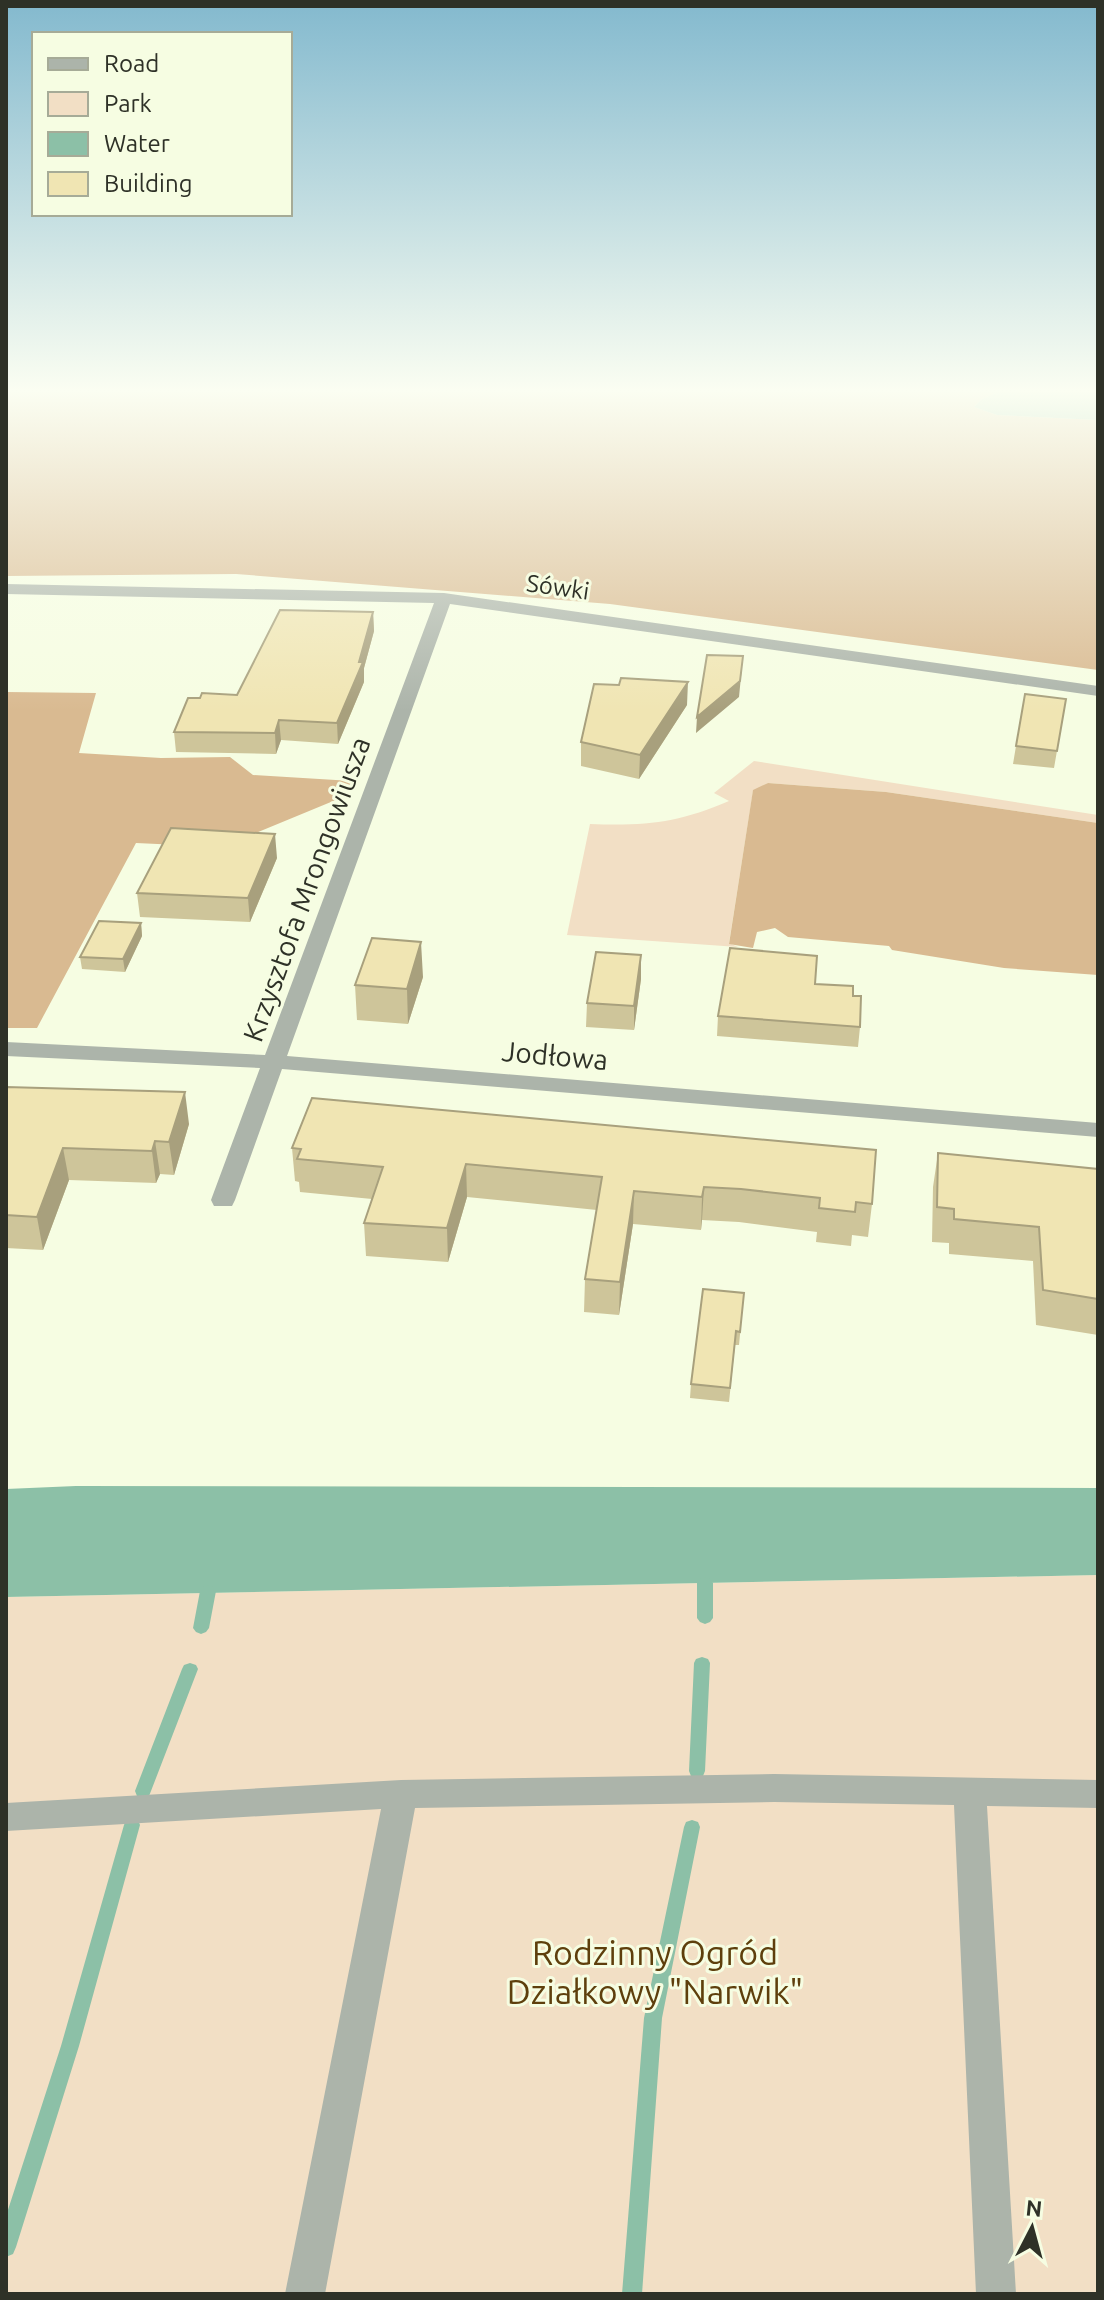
<svg xmlns="http://www.w3.org/2000/svg" width="1104" height="2300" viewBox="0 0 1104 2300" font-family="Ubuntu,sans-serif">
<style>
.green{fill:#f2dfc5}
.forest{fill:#d9ba91}
.water{fill:#8cc0a7}
.lines{fill:none;stroke-linecap:round;stroke-linejoin:round}
.stream{fill:#8cc0a7;fill-rule:evenodd}
.minor{fill:#acb4aa;fill-rule:evenodd}
.wall{fill:#cec59a}
.shaded-wall{fill:#a8a07d}
.building{fill:#f0e5b3;stroke:#a8a07d;stroke-width:2}
.labels{text-anchor:middle;dominant-baseline:central;stroke-width:6;stroke-linejoin:round;paint-order:stroke}
.far-street-label{font-size:24px;fill:#2e3127;stroke:#f6fde2}
.street-label{font-size:28px;fill:#2e3127;stroke:#f6fde2}
.near-park-label{font-size:34px;fill:#5e3f0c;stroke:#f6fde2}
</style>
<rect width="100%" height="100%" fill="#f6fde2"/>
<path class="green" d="M 754,761 L 1098,815 L 1098,823 L 886,792 L 768,783 L 753,791 L 729,943 L 738,947 L 567,935 L 590,824 C 646,826 678,823 729,801 L 714,793 Z
M 1098,1575 L 1098,2294 L 6,2294 L 6,1597 Z"/>
<path class="forest" d="M 6,389 L 1006,389 L 982,399 L 974,407 L 997,415 L 1098,420 L 1098,670 L 610,604 L 236,574 L 6,576 Z
M 6,692 L 96,693 L 79,753 L 161,758 L 230,757 L 253,775 L 352,781 L 343,797 L 222,847 L 136,843 L 37,1028 L 6,1028 Z
M 768,783 L 886,792 L 1098,823 L 1098,975 L 1004,968 L 892,950 L 889,946 L 788,937 L 775,928 L 757,932 L 753,948 L 729,944 L 753,790 Z"/>
<path class="water" d="M 1006,389 L 1098,389 L 1098,420 L 997,415 L 974,407 L 982,399 Z
M 76,1486 L 1098,1488 L 1098,1575 L 6,1597 L 6,1489 Z"/>
<g class="lines">
<path class="stream" d="M 705,1577 L 710,1579 L 713,1583 L 713,1618 L 710,1622 L 705,1624 L 700,1622 L 697,1618 L 697,1583 L 700,1579 Z
M 208,1585 L 213,1587 L 216,1591 L 209,1628 L 206,1632 L 201,1634 L 196,1632 L 193,1628 L 200,1591 L 203,1587 Z
M 702,1657 L 708,1659 L 710,1663 L 705,1771 L 703,1776 L 697,1778 L 691,1776 L 689,1771 L 694,1663 L 696,1659 Z
M 190,1663 L 196,1665 L 198,1669 L 151,1791 L 149,1796 L 143,1798 L 137,1796 L 135,1791 L 182,1669 L 184,1665 Z
M 132,1818 L 138,1820 L 140,1825 L 79,2046 L 16,2247 L 13,2254 L 6,2257 L 6,2216 L 61,2046 L 124,1825 L 126,1820 Z
M 692,1820 L 698,1822 L 700,1827 L 662,2018 L 642,2294 L 622,2294 L 644,2018 L 684,1827 L 686,1822 Z"/>
<path class="minor" d="M 6,584 L 444,593 L 1098,686 L 1098,696 L 450,604 L 287,1056 L 1098,1123 L 1098,1137 L 282,1069 L 235,1200 L 232,1206 L 214,1206 L 211,1200 L 260,1068 L 6,1056 L 6,1042 L 265,1055 L 434,603 L 6,594 Z
M 774,1774 L 1098,1780 L 1098,1808 L 987,1806 L 1016,2294 L 976,2294 L 954,1805 L 774,1802 L 415,1808 L 325,2294 L 285,2294 L 381,1809 L 6,1831 L 6,1803 L 401,1780 Z"/>
</g>
<path class="wall" d="M 373,612 L 374,631 L 364,668 L 364,682 L 338,744 L 281,740 L 276,754 L 176,752 L 174,732 L 200,698 L 237,695 Z
M 1066,699 L 1054,768 L 1013,764 L 1016,746 Z
M 687,705 L 639,779 L 581,766 L 581,742 Z
M 277,858 L 250,922 L 140,917 L 137,893 Z
M 141,923 L 142,936 L 125,972 L 82,969 L 80,957 Z
M 641,955 L 641,979 L 634,1030 L 586,1027 L 587,1003 Z
M 423,977 L 408,1024 L 357,1020 L 355,985 Z
M 815,984 L 853,996 L 860,1027 L 858,1047 L 717,1036 L 718,1016 Z
M 6,1087 L 189,1124 L 174,1175 L 160,1174 L 156,1183 L 69,1180 L 43,1250 L 6,1248 Z
M 312,1098 L 872,1204 L 868,1237 L 852,1235 L 851,1246 L 816,1242 L 817,1232 L 739,1222 L 702,1220 L 701,1230 L 633,1224 L 619,1315 L 584,1312 L 585,1279 L 597,1210 L 467,1197 L 448,1262 L 366,1256 L 364,1223 L 372,1199 L 300,1192 L 299,1182 L 295,1181 L 292,1148 Z
M 938,1153 L 1098,1169 L 1098,1335 L 1036,1325 L 1033,1261 L 949,1254 L 949,1243 L 932,1242 L 933,1187 Z
M 744,1293 L 739,1345 L 735,1345 L 729,1402 L 690,1398 L 691,1384 Z"/>
<path class="shaded-wall" d="M 373,612 L 374,631 L 364,668 L 364,682 L 338,744 L 337,723 L 359,662 Z
M 743,656 L 739,697 L 696,733 L 697,717 Z
M 688,682 L 687,705 L 639,779 L 640,755 Z
M 279,720 L 281,740 L 276,754 L 275,733 Z
M 275,834 L 277,858 L 250,922 L 248,898 Z
M 141,923 L 142,936 L 125,972 L 123,959 Z
M 421,942 L 423,977 L 408,1024 L 407,989 Z
M 641,955 L 641,979 L 634,1030 L 634,1006 Z
M 185,1092 L 189,1124 L 174,1175 L 169,1142 Z
M 155,1141 L 160,1174 L 156,1183 L 152,1151 Z
M 63,1148 L 69,1180 L 43,1250 L 37,1217 Z
M 466,1164 L 467,1197 L 448,1262 L 447,1228 Z
M 704,1187 L 702,1220 L 701,1230 L 702,1197 Z
M 634,1191 L 633,1224 L 619,1315 L 620,1282 Z"/>
<path class="building" d="M 280,610 L 373,612 L 359,662 L 363,662 L 337,723 L 279,720 L 275,733 L 174,732 L 188,698 L 200,698 L 202,693 L 237,695 Z
M 707,655 L 743,656 L 740,681 L 697,717 Z
M 621,678 L 688,682 L 640,755 L 581,742 L 594,684 L 619,685 Z
M 1025,694 L 1066,699 L 1057,751 L 1016,746 Z
M 171,828 L 275,834 L 248,898 L 137,893 Z
M 99,921 L 141,923 L 123,959 L 80,957 Z
M 372,938 L 421,942 L 407,989 L 355,985 Z
M 730,948 L 817,956 L 815,984 L 853,986 L 853,996 L 861,996 L 860,1027 L 718,1016 Z
M 596,952 L 641,955 L 634,1006 L 587,1003 Z
M 6,1087 L 185,1092 L 169,1142 L 155,1141 L 152,1151 L 63,1148 L 37,1217 L 6,1215 Z
M 312,1098 L 876,1150 L 872,1204 L 856,1202 L 855,1212 L 819,1208 L 820,1198 L 741,1189 L 704,1187 L 702,1197 L 634,1191 L 620,1282 L 585,1279 L 602,1177 L 466,1164 L 447,1228 L 364,1223 L 383,1167 L 297,1159 L 301,1149 L 292,1148 Z
M 938,1153 L 1098,1169 L 1098,1299 L 1043,1290 L 1039,1227 L 954,1219 L 954,1209 L 937,1207 Z
M 703,1289 L 744,1293 L 740,1332 L 736,1331 L 730,1388 L 691,1384 Z"/>
<linearGradient id="sky" x2="0" y2="1"><stop stop-color="#83b9ce"/><stop offset="0.55" stop-color="#fbfef2"/><stop offset="1" stop-color="#fbfef2" stop-opacity="0"/></linearGradient>
<rect width="1104" height="711" fill="url(#sky)"/>
<g class="labels">
<g class="far-street-label">
<text transform="translate(558 587) rotate(8)">Sówki</text>
</g>
<g class="street-label">
<text transform="translate(306 889) rotate(-70)">Krzysztofa Mrongowiusza</text>
<text transform="translate(555 1055) rotate(5)">Jodłowa</text>
</g>
<g class="near-park-label">
<text x="655" y="1952">Rodzinny Ogród<tspan x="655" dy="39">Działkowy "Narwik"</tspan></text>
</g>
</g>
<rect width="1104" height="2300" fill="none" stroke="#2e3127" stroke-width="16"/>
<rect x="32" y="32" width="260" height="184" fill="#f6fde2" stroke="#a6ab97" stroke-width="2"/>
<rect x="48" y="58" width="40" height="12" fill="#acb4aa" stroke="#a6ab97" stroke-width="2"/>
<text x="104" y="72" font-size="24" fill="#2e3127">Road</text>
<rect x="48" y="92" width="40" height="24" fill="#f2dfc5" stroke="#a6ab97" stroke-width="2"/>
<text x="104" y="112" font-size="24" fill="#2e3127">Park</text>
<rect x="48" y="132" width="40" height="24" fill="#8cc0a7" stroke="#a6ab97" stroke-width="2"/>
<text x="104" y="152" font-size="24" fill="#2e3127">Water</text>
<rect x="48" y="172" width="40" height="24" fill="#f0e5b3" stroke="#a6ab97" stroke-width="2"/>
<text x="104" y="192" font-size="24" fill="#2e3127">Building</text>
<g transform="translate(1032 2228) rotate(6)" stroke="#f6fde2" stroke-width="6" paint-order="stroke">
<path d="M0-6L14 30L0 20L-14 30Z" fill="#2e3127"/>
<text y="-12" font-size="22" font-weight="bold" text-anchor="middle" fill="#2e3127">N</text>
</g>
</svg>
